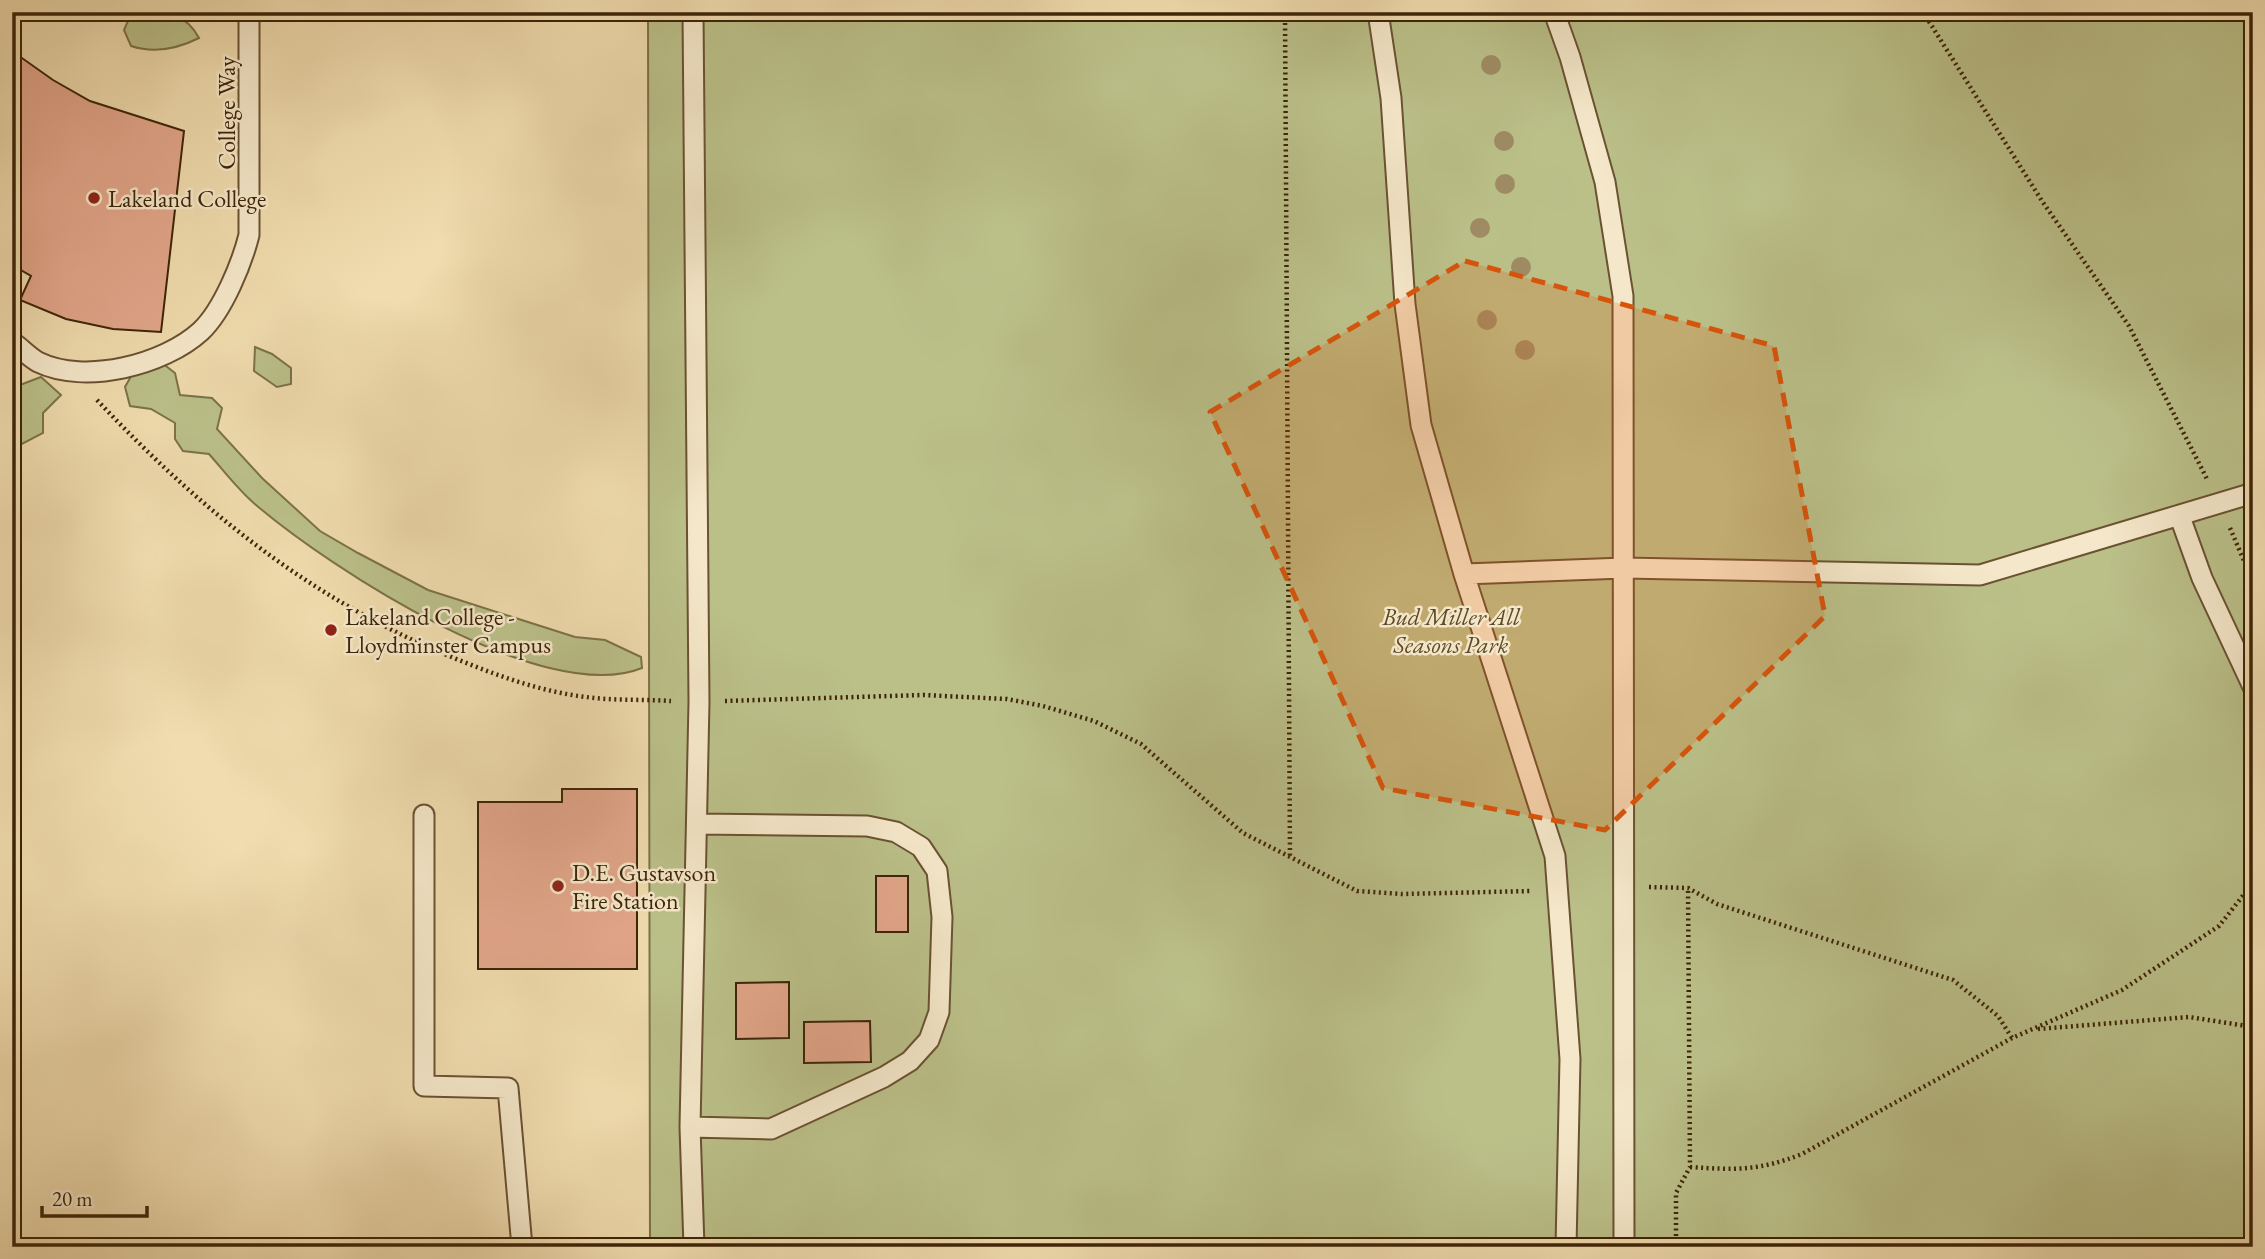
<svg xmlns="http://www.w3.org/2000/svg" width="2265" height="1259" viewBox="0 0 2265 1259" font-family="'EB Garamond',serif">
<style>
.green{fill:#bbc089;stroke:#7c7248;stroke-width:2}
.building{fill:#e2a68a;stroke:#3d2408;stroke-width:2}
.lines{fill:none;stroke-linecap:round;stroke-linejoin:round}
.lane-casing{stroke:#6a5232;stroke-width:23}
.path{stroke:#3d2408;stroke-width:4.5;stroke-dasharray:2 3.5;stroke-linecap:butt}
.lane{stroke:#f5e8ca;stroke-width:19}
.tree{fill:#9f8c64}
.marked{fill:#d7540c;fill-opacity:0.2;stroke:#d7540c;stroke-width:5;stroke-dasharray:14 9;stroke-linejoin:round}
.poi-dot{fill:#8f2418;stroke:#f5e8ca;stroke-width:2.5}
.labels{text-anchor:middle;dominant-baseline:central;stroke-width:5;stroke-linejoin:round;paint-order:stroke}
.street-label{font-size:24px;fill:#3d2408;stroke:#f5e8ca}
.poi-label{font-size:24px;fill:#3d2408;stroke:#f5e8ca;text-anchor:start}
.park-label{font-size:24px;font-style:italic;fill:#5c4b28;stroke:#f5e8ca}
</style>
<rect width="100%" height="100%" fill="#f0dcae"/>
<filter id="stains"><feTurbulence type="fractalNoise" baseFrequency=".00286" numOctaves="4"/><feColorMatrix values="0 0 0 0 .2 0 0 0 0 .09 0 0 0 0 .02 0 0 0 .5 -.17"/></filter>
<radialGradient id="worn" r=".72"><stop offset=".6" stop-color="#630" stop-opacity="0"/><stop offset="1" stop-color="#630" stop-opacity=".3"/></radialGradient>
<path class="green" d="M 648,12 L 2253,12 L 2253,1247 L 650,1247 Z
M 131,14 C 161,14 183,8 199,38 C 177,49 155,54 131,46 L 124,30 Z
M 255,347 L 272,354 L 291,368 L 291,384 L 277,387 L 254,371 Z
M 162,363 L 175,373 L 180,395 L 212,398 L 222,408 L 217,429 L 262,478 L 320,531 L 358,553 L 428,590 L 575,637 L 605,640 L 641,657 L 642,668 C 544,708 330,568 256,505 C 239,491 224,471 209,454 L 183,451 L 175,439 L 175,423 L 151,409 L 130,406 L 125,387 L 134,371 Z
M 41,377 L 61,395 L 43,413 L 43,433 L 20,445 L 12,442 L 12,388 Z"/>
<path class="building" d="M 12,51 L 53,80 L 90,101 L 184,131 L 161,332 L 113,329 L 66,319 L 20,300 L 31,276 L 12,265 Z
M 562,789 L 637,789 L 637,969 L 478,969 L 478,802 L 562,802 Z
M 876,876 L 908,876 L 908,932 L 876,932 Z
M 789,982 L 789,1038 L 736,1039 L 736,983 Z
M 870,1021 L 871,1062 L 804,1063 L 804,1022 Z"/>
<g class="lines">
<defs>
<path id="lane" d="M 693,12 L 699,702 L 690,1127 L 694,1247
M 1378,12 L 1391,98 L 1405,304 L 1421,425 L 1464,574 L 1555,856 L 1570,1059 L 1566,1247
M 1554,12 L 1570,57 L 1605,182 L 1623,296 L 1624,1247
M 12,342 C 21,348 29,357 38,362 C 85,385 164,365 201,331 C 223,310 242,263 249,235 L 249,12
M 2180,517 L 2202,578 L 2253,687
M 1464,574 L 1624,568 L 1980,575 L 2253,493
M 424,815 L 424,1086 L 508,1088 L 522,1247
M 690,1127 L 771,1129 L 884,1077 L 910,1061 L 929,1040 L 939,1012 L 942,917 L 937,871 L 921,847 L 896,832 L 867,826 L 697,824"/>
</defs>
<use href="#lane" class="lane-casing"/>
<path class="path" d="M 1285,12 L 1290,858
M 1923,12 L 2042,201 L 2129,326 L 2207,479
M 97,400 C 204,514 318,605 464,662 C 504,678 544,692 586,697 C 614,701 643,699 671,701
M 2230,528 L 2253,582
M 725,701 L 923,695 L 1007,699 L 1043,706 L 1094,721 L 1141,744 L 1243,833 L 1357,891 L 1402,894 L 1532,891
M 1649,887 L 1688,888 L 1717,904 L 1953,980 L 1998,1016 L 2012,1038
M 2038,1029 L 2189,1017 L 2253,1027
M 1690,1167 C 1735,1170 1759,1171 1802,1154 L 2012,1038 L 2122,990 L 2219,926 L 2253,883
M 1676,1247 L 1676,1193 L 1690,1167 L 1688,888"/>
<use href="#lane" class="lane"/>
</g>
<g class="tree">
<circle cx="1491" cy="65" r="10"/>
<circle cx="1504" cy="141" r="10"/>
<circle cx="1505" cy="184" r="10"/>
<circle cx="1480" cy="228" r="10"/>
<circle cx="1521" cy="267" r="10"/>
<circle cx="1487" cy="320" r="10"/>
<circle cx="1525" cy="350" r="10"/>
</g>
<path class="marked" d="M 1465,261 L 1774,346 L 1825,616 L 1605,830 L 1383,788 L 1210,412 Z"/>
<g class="poi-dot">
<circle cx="94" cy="198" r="7"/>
<circle cx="331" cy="630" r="7"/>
<circle cx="558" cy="886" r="7"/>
</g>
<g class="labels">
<g class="street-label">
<text transform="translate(226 113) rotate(-90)">College Way</text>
</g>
<g class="poi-label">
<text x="108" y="198">Lakeland College</text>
<text x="345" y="616">Lakeland College -<tspan x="345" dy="28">Lloydminster Campus</tspan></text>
<text x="572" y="872">D.E. Gustavson<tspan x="572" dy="28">Fire Station</tspan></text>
</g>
<g class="park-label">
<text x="1451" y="616">Bud Miller All<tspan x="1451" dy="28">Seasons Park</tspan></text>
</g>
</g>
<rect width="2265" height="1259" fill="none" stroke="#f0dcae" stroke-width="42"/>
<rect x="14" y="14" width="2237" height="1231" fill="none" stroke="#3d2408" stroke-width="3.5"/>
<rect x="21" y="21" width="2223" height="1217" fill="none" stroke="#3d2408" stroke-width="2"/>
<path d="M42 1206v10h105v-10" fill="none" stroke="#3d2408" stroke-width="3.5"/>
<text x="52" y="1206" font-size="21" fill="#3d2408" stroke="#f5e8ca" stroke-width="5" paint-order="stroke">20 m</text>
<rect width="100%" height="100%" filter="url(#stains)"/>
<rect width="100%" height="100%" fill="url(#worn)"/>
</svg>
